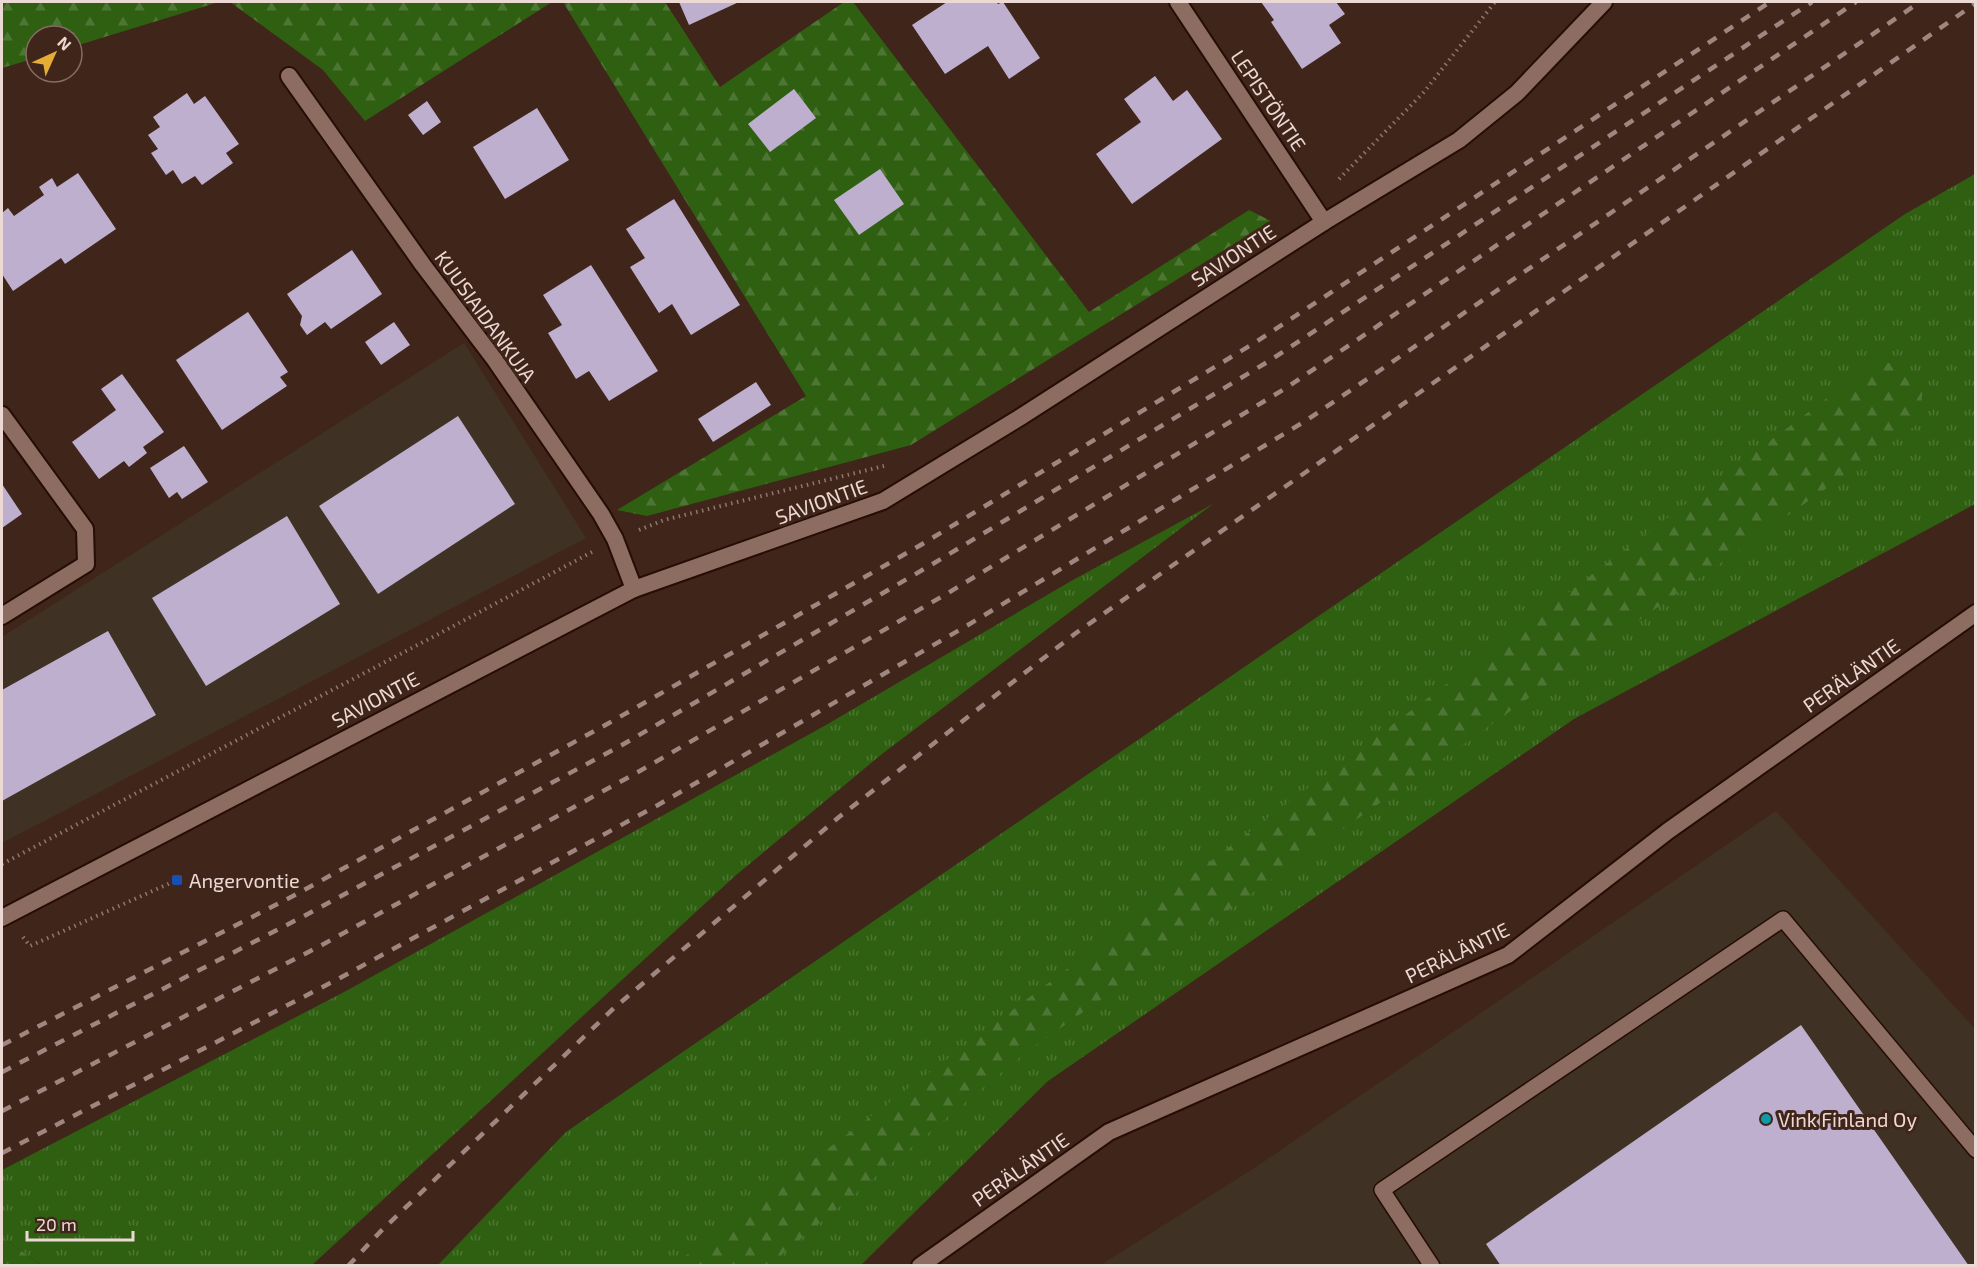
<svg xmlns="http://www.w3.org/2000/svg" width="1977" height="1267" viewBox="0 0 1977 1267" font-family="'Exo 2',sans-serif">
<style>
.industrial{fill:#3f3224}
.grass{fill:url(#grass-tufts)}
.forest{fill:url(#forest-firs)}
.building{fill:#bdafcd}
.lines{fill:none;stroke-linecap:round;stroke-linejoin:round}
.service-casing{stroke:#260d05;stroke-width:18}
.minor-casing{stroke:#260d05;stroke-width:20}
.secondary-casing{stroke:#260d05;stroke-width:20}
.path{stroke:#8e776f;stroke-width:4;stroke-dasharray:1.5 4.5;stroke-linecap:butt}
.service{stroke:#8d6d61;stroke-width:15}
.minor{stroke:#8d6d61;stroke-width:16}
.secondary{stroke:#8d6d61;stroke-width:16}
.rail{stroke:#9e8780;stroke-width:4.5;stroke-dasharray:10 10;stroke-linecap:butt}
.transit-dot{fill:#1a4fb4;stroke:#40251b;stroke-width:2}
.culture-dot{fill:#0f9aa8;stroke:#40251b;stroke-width:2}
.labels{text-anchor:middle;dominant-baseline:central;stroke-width:6;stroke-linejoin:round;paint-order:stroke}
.street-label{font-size:20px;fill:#ecd9d3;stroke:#40251b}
.poi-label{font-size:20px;fill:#ecd9d3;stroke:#40251b;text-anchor:start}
</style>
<defs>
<pattern id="grass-tufts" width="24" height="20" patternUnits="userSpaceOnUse" patternTransform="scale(1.5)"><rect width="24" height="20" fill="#2f5f11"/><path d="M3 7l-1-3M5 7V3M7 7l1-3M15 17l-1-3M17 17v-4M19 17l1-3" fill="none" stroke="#4d7533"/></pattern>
<pattern id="forest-firs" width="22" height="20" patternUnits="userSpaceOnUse" patternTransform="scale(1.5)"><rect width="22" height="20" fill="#2f5f11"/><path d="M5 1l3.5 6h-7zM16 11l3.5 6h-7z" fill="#4d7533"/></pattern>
</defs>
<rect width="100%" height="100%" fill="#40251b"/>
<path class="industrial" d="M 464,343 L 586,538 L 2,843 L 2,637 Z
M 1776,811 L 1975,1029 L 1975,1265 L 1099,1266 L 1256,1167 Z"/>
<path class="grass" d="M 1975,174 L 1975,504 L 1574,719 L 1048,1081 L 861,1265 L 437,1266 L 566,1132 L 1905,214 Z
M 1213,504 L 882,754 L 735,876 L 312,1265 L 41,1265 L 2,1237 L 2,1170 L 346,991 L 826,725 L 1071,581 Z"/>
<path class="forest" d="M 2,2 L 219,2 L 72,47 L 72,36 L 36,36 L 36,58 L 2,68 Z
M 230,2 L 552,2 L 365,121 L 323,70 Z
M 563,2 L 665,2 L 720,87 L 844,2 L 853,2 L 1089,312 L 1249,210 L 1271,221 L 911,445 L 647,516 L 617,510 L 806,396 Z
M 1879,359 L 1924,377 L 1919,423 L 1025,1053 L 769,1265 L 673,1265 Z
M 2,1237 L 41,1265 L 2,1265 Z"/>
<path class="building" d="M 679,2 L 739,2 L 689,25 Z
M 947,2 L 996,2 L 998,4 L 1003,2 L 1040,58 L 1009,79 L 988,46 L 945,74 L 912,25 Z
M 1261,2 L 1336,2 L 1345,14 L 1329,25 L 1341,43 L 1302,69 L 1271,22 L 1274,20 Z
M 1155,76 L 1173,101 L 1187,90 L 1222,139 L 1132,204 L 1096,154 L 1141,122 L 1124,99 Z
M 794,89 L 816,118 L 770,152 L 748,124 Z
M 187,93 L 194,104 L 205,96 L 239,144 L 226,153 L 233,163 L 202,185 L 195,176 L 182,184 L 173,170 L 166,175 L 151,153 L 158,149 L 148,135 L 160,127 L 153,117 Z
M 427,101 L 441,122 L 423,135 L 408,115 Z
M 537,108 L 569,160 L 505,199 L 473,147 Z
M 880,169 L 904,204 L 859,235 L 834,200 Z
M 78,173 L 116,229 L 65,264 L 61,258 L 13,291 L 2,274 L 2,213 L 8,208 L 14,216 L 44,195 L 39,187 L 52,178 L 57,187 Z
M 674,199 L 740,305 L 691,335 L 672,304 L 659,313 L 630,267 L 645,258 L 626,229 Z
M 352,250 L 382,294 L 331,329 L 325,322 L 307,335 L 300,325 L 302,316 L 287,294 Z
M 591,265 L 658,371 L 609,401 L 589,371 L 576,379 L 548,333 L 562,325 L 543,295 Z
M 248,312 L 288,372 L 280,377 L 287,386 L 222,430 L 176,360 Z
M 394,322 L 410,345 L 381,365 L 365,342 Z
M 122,374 L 164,432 L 143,447 L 147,453 L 129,467 L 124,461 L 99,479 L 72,442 L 116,410 L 101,389 Z
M 756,382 L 771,405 L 713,442 L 698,419 Z
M 458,416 L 515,504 L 378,594 L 319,506 Z
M 184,446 L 208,482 L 182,499 L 177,492 L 169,498 L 150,468 Z
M 2,484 L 22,514 L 2,528 Z
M 287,516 L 340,604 L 206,686 L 152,598 Z
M 108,631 L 156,715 L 2,801 L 2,690 Z
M 1801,1025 L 1969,1266 L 1501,1266 L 1486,1244 Z"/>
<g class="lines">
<defs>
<path id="service" d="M 1432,1266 L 1382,1190 L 1783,919 L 1976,1150"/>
<path id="minor" d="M 1178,2 L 1324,222
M 289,76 L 423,265 L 495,360 L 601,514 L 615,539 L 634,589
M 2,415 L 85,529 L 86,564 L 2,616
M 920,1266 L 1109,1132 L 1508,955 L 1668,831 L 1976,613"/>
<path id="secondary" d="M 2,918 L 634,589 L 883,501 L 1019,418 L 1324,222 L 1459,140 L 1517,93 L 1604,2"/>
</defs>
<use href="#service" class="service-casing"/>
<use href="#minor" class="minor-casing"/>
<use href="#secondary" class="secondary-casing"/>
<path class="path" d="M 1339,179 L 1424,92 L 1495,2
M 639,530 L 664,520 L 884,466
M 2,864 L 446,630 L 592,552
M 23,937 L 30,946 L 177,880"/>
<use href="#service" class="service"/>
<use href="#minor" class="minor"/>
<use href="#secondary" class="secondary"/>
<path class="rail" d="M 2,1045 L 293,896 L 609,723 L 919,546 L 1256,342 L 1770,2
M 2,1072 L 304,916 L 622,745 L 931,565 L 1269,361 L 1812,2
M 2,1111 L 320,946 L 638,772 L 948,593 L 1286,388 L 1856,2
M 2,1153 L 338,979 L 658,805 L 968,625 L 1307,420 L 1920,2
M 348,1266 L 380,1232 L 614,1008 L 839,817 L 1076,633 L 1976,3"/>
</g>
<rect class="transit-dot" x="171" y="874" width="12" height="12" rx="3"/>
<circle class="culture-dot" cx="1766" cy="1119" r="6"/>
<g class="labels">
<g class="street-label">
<text transform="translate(1269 100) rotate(56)">LEPISTÖNTIE</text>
<text transform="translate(1233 255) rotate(-33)">SAVIONTIE</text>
<text transform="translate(486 316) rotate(54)">KUUSIAIDANKUJA</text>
<text transform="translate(821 501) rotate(-20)">SAVIONTIE</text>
<text transform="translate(1851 675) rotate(-35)">PERÄLÄNTIE</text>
<text transform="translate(375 699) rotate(-28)">SAVIONTIE</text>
<text transform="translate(1457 952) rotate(-26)">PERÄLÄNTIE</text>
<text transform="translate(1020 1169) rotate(-35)">PERÄLÄNTIE</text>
</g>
<g class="poi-label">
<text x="189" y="880">Angervontie</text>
<text x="1778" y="1119">Vink Finland Oy</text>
</g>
</g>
<rect width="1977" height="1267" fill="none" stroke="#ecd9d3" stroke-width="6"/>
<g transform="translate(54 54) rotate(45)"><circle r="28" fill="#40251b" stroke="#856d65" stroke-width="1.5"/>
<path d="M0-4.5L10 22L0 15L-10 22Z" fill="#e5ad35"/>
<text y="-9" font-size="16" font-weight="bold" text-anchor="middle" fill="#ecd9d3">N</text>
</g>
<path d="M27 1231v9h106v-9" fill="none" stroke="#ecd9d3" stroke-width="3"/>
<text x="36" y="1231" font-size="18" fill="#ecd9d3" stroke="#40251b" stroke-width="4.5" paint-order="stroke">20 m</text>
</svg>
